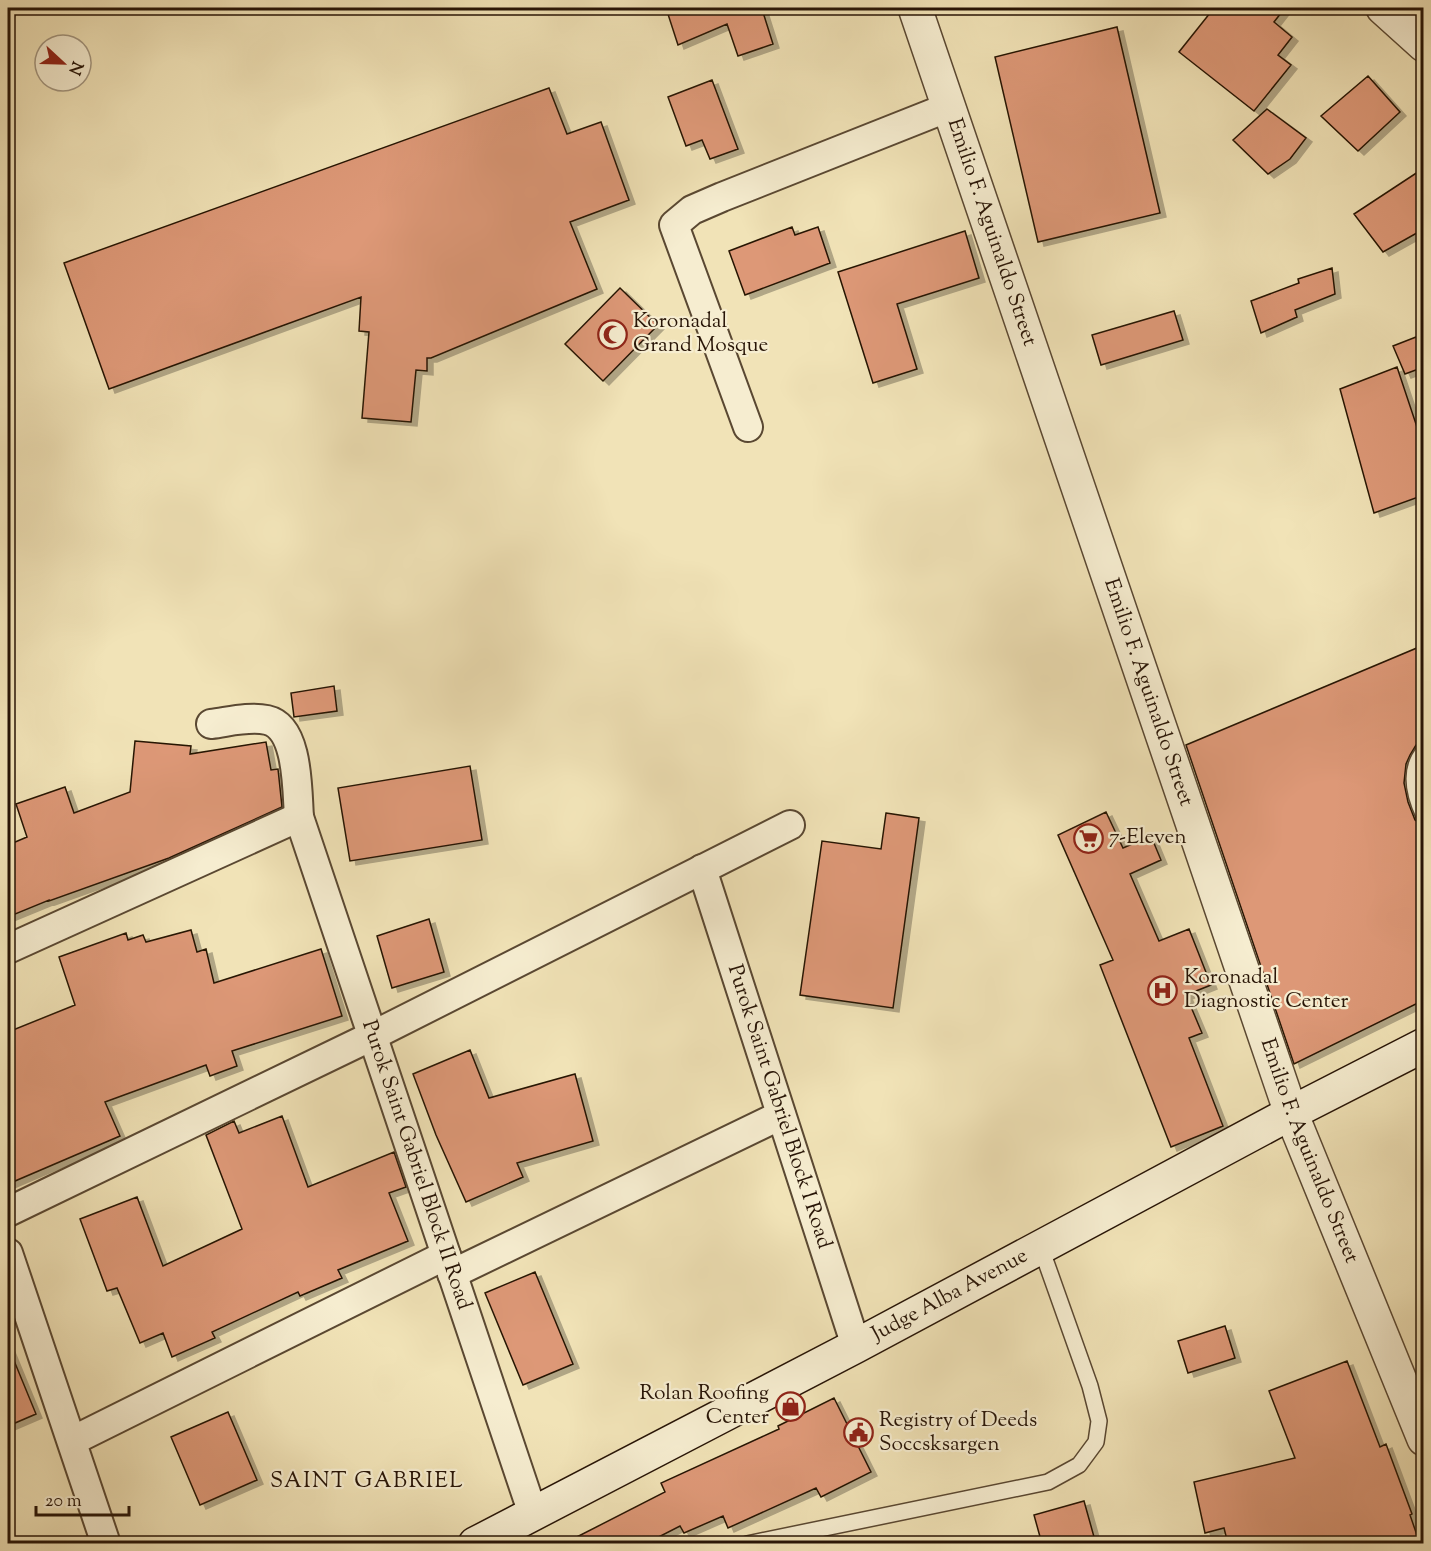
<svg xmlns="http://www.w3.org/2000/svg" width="1431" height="1551" viewBox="0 0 1431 1551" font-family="'Sorts Mill Goudy',serif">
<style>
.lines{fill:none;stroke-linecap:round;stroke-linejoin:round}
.stream{stroke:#6d7a6c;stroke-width:9}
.building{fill:#dd9877;stroke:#271406;stroke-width:1.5;filter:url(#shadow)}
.service-casing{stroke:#5a4832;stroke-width:18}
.minor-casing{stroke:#5a4832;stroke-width:32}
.tertiary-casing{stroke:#5a4832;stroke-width:36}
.secondary-casing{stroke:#271406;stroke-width:36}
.service{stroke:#f6edd0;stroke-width:15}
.minor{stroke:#f6edd0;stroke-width:28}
.tertiary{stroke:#f6edd0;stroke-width:33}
.secondary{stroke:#f6edd0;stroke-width:33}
.labels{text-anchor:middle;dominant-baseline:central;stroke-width:4.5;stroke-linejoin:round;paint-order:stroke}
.street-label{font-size:21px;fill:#271406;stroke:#f6edd0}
.poi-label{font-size:21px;fill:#271406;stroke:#f6edd0;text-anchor:start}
.neighbourhood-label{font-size:22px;letter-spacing:1.5px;fill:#271406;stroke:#f6edd0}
</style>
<defs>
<filter id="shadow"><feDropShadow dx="6" dy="4" stdDeviation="0" flood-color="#0004"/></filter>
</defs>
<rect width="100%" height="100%" fill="#f1e3b7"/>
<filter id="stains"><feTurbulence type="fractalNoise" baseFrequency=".00333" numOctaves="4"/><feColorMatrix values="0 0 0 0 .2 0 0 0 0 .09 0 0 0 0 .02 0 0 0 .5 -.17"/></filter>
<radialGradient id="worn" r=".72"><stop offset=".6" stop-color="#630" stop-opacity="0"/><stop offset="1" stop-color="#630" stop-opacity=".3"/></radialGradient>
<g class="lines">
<path class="stream" d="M 8,23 L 14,8"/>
</g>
<path class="building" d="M 666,8 L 766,8 L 762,9 L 773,44 L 738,56 L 727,24 L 678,45 Z
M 1214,8 L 1285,8 L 1274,22 L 1292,37 L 1278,55 L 1291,65 L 1254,111 L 1179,52 Z
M 1117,27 L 1160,213 L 1038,242 L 995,57 Z
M 1368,76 L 1400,112 L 1358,151 L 1321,116 Z
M 712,80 L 738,149 L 710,159 L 702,140 L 686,146 L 668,97 Z
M 549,88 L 567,134 L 601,122 L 629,200 L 570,222 L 597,289 L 431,358 L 427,358 L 427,371 L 416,370 L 411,422 L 362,418 L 369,332 L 359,331 L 361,297 L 109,389 L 64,263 Z
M 1267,109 L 1306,138 L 1290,159 L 1268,174 L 1233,140 Z
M 1424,168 L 1424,229 L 1383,252 L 1354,214 Z
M 792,227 L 795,235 L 818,227 L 830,263 L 745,295 L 729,251 Z
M 965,231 L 979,278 L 897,304 L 917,369 L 873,383 L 838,272 Z
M 1332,268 L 1335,294 L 1295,310 L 1297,317 L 1261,333 L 1251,301 L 1299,283 L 1298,279 Z
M 620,288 L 658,325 L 603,381 L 565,344 Z
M 1174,311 L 1183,340 L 1101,365 L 1092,335 Z
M 1416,337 L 1424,355 L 1424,367 L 1405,374 L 1393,346 Z
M 1397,367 L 1424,448 L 1424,495 L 1374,513 L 1340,389 Z
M 1424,645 L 1424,741 L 1416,745 L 1410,755 L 1406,764 L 1404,783 L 1408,802 L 1415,820 L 1424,826 L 1424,1000 L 1294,1064 L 1186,745 Z
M 334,686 L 337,711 L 294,717 L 291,693 Z
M 135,741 L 191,746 L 190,754 L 266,742 L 271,770 L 278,769 L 282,807 L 169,858 L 49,901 L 49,900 L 8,917 L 8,845 L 27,837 L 16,804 L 65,787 L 74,813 L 130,792 Z
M 470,766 L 482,840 L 350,861 L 338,788 Z
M 1106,812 L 1123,848 L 1151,836 L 1161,860 L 1130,874 L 1159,941 L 1189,929 L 1211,985 L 1186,995 L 1202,1033 L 1189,1038 L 1223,1126 L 1171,1147 L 1100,965 L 1113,960 L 1058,835 Z
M 886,813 L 919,818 L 893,1008 L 800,995 L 822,841 L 881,849 Z
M 429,919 L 444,972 L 392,988 L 377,936 Z
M 191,930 L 197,952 L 206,949 L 214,983 L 321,949 L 342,1016 L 232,1051 L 237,1066 L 210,1076 L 206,1065 L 105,1102 L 120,1136 L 8,1184 L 8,1032 L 75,1005 L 59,957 L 126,933 L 128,940 L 143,935 L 146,942 Z
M 470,1050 L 489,1098 L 575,1074 L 593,1141 L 517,1163 L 523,1177 L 466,1202 L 436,1135 L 413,1074 Z
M 282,1116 L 308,1187 L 394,1152 L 406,1187 L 389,1193 L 408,1241 L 338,1270 L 342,1278 L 300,1296 L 298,1292 L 212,1332 L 215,1338 L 172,1357 L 163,1333 L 140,1343 L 117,1288 L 107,1291 L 80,1219 L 137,1197 L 163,1266 L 242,1229 L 206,1135 L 234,1121 L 239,1133 Z
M 535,1272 L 573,1364 L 523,1385 L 485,1293 Z
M 1225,1326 L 1235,1358 L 1188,1373 L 1178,1341 Z
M 8,1346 L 36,1414 L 8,1426 Z
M 1347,1361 L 1380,1447 L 1386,1444 L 1412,1514 L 1410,1515 L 1420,1544 L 1228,1544 L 1224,1528 L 1205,1533 L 1194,1482 L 1295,1458 L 1269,1391 Z
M 834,1398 L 871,1472 L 821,1497 L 816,1488 L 728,1528 L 723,1516 L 684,1533 L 680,1526 L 645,1544 L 563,1544 L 665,1492 L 661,1483 L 779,1429 L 778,1426 Z
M 228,1412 L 257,1480 L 200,1505 L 171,1437 Z
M 1084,1501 L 1096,1544 L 1042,1544 L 1034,1515 Z"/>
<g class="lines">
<defs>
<path id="service" d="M 1424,751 C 1408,770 1414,795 1424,816
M 747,1544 L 1048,1482 L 1079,1465 L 1096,1442 L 1099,1421 L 1090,1386 L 1041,1248"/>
<g id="minor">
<path d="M 748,427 L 674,225 L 692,210 L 722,197 L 949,107"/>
<path id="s1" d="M 211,724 C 228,722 249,716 267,720 C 299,727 297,791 299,817 L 533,1514"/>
<path id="s2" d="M 702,869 L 856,1346"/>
<path d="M 8,949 L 299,817"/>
<path d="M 8,1212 L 372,1036 L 790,825"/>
<path d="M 8,1253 L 106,1544"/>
<path d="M 452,1274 L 781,1115"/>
<path d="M 72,1441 L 446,1255"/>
</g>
<g id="tertiary">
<path id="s3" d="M 915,8 L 1291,1113 L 1424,1439"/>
<path d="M 1383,8 L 1424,45"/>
</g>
<g id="secondary">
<path id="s4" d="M 475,1544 L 856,1346 L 1291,1113 L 1424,1045"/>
</g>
</defs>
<use href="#service" class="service-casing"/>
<use href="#minor" class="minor-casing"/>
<use href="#tertiary" class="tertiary-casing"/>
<use href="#secondary" class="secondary-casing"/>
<use href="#service" class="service"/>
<use href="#minor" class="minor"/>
<use href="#tertiary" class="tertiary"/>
<use href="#secondary" class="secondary"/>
</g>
<defs>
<symbol id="mosque-ring" viewBox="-11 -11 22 22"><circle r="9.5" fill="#f6edd0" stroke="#8f2418" stroke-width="1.5"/><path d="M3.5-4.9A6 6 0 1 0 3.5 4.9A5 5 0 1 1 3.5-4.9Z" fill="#8f2418"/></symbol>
<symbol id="supermarket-ring" viewBox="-11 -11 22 22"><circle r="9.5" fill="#f6edd0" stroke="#8f2418" stroke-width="1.5"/><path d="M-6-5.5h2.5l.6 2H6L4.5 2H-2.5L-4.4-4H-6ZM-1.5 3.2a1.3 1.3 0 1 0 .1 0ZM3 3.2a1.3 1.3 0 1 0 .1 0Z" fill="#8f2418"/></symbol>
<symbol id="hospital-ring" viewBox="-11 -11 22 22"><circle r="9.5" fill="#f6edd0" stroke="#8f2418" stroke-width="1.5"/><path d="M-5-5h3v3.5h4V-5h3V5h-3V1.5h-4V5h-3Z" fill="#8f2418"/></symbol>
<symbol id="shop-ring" viewBox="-11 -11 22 22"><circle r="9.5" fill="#f6edd0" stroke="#8f2418" stroke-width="1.5"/><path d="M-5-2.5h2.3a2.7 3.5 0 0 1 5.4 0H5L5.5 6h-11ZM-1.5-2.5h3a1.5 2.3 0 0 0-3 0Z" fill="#8f2418"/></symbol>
<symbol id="civic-ring" viewBox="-11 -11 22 22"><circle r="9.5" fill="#f6edd0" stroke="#8f2418" stroke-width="1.5"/><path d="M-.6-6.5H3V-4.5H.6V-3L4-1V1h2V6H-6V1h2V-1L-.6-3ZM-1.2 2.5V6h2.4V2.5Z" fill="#8f2418"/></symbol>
</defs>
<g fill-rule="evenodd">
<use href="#mosque-ring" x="596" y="318" width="33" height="33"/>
<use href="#supermarket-ring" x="1072" y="822" width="33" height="33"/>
<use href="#hospital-ring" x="1146" y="974" width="33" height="33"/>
<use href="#shop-ring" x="774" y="1390" width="33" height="33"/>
<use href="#civic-ring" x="842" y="1416" width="33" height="33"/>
</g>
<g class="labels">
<g class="street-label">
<text stroke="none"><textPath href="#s3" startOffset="237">Emilio F. Aguinaldo Street</textPath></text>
<text stroke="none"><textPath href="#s3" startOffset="723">Emilio F. Aguinaldo Street</textPath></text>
<text stroke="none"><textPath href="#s2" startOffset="250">Purok Saint Gabriel Block I Road</textPath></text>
<text stroke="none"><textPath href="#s3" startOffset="1209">Emilio F. Aguinaldo Street</textPath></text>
<text stroke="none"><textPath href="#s1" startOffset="532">Purok Saint Gabriel Block II Road</textPath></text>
<text stroke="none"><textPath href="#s4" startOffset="536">Judge Alba Avenue</textPath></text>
</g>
<g class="poi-label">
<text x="633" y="322">Koronadal<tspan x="633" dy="24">Grand Mosque</tspan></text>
<text x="1109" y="838">7-Eleven</text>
<text x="1184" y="978">Koronadal<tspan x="1184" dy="24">Diagnostic Center</tspan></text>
<text x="769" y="1394" text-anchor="end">Rolan Roofing<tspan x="769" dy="24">Center</tspan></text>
<text x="879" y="1421">Registry of Deeds<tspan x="879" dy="24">Soccsksargen</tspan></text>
</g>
<g class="neighbourhood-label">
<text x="367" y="1482">SAINT GABRIEL</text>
</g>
</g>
<rect width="1431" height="1551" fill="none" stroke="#f1e3b7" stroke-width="30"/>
<rect x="9" y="9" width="1413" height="1533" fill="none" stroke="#271406" stroke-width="3"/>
<rect x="15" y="15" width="1401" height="1521" fill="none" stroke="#271406" stroke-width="1.5"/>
<g transform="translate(63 63) rotate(112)"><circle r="28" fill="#f6edd0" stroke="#a3967f" stroke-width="1.5"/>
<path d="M0-4.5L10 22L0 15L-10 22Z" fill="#8f2418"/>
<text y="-9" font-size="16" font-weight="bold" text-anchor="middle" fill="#271406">N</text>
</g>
<path d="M36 1506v9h93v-9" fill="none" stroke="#271406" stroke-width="3"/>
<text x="45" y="1506" font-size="18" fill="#271406" stroke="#f6edd0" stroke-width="4.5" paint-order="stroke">20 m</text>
<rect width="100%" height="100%" filter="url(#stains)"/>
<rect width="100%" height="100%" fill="url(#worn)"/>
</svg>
